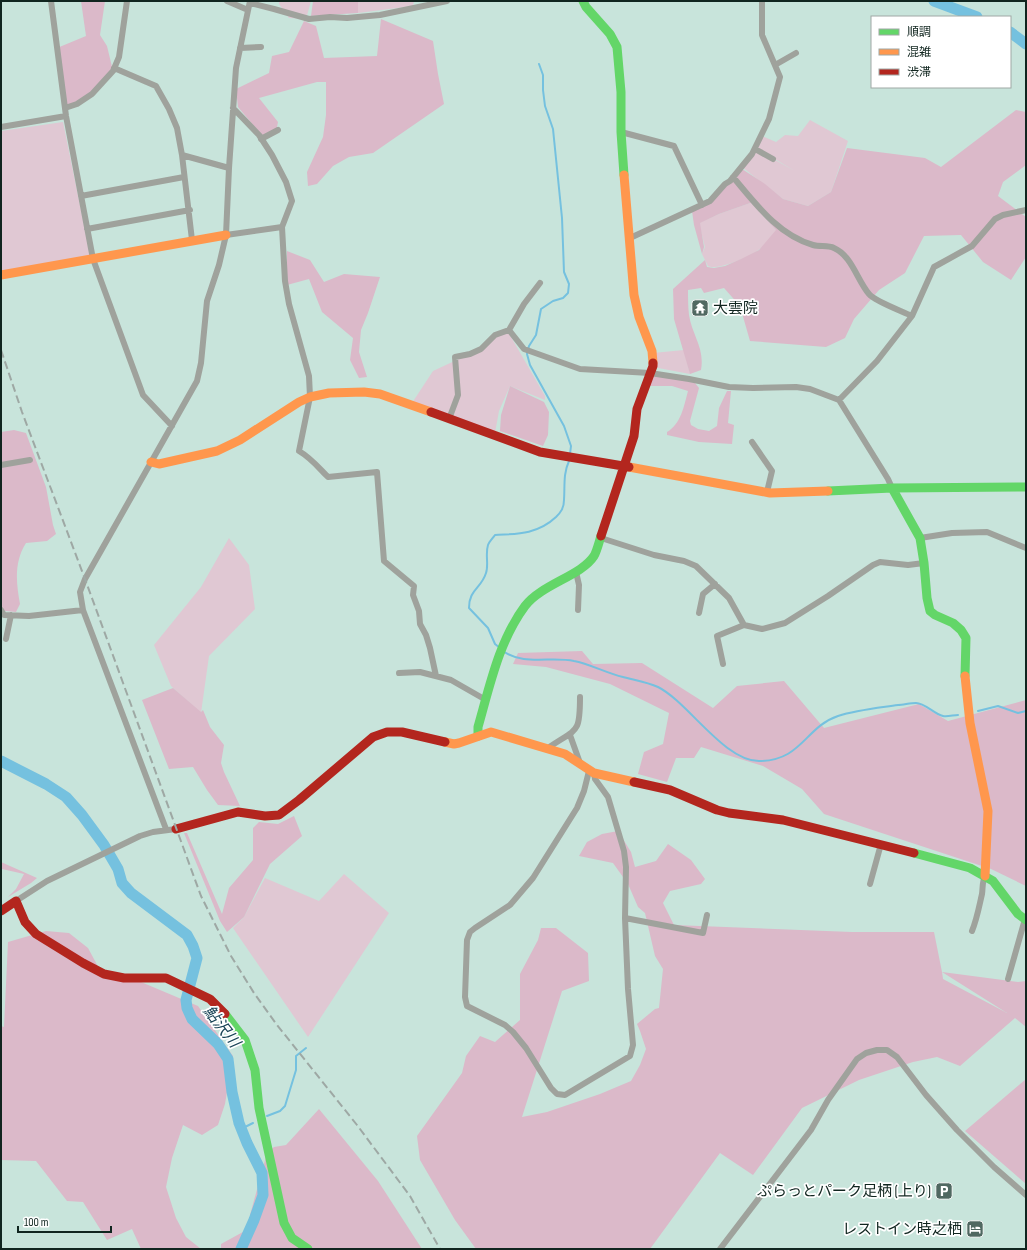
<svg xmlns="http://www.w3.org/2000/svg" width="1027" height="1250" viewBox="0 0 1027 1250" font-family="'Sofia Sans Condensed','Noto Sans JP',sans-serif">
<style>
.green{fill:#e0c8d3}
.forest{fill:#dbb9c9;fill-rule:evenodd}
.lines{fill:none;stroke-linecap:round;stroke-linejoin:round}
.stream{stroke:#75c1df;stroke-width:2}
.river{stroke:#75c1df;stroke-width:11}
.street{stroke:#9fa29c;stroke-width:6}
.fast{stroke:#63d668;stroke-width:9}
.slow{stroke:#ff974d;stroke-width:9}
.jam{stroke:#b3261e;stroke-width:9}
.rail{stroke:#9ea8a4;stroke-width:2;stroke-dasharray:8 4;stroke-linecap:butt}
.labels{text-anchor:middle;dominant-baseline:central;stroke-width:3.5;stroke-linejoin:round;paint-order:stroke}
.poi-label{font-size:15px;fill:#10251f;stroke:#fff;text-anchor:end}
.water-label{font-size:16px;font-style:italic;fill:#1a4457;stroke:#fff}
</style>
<rect width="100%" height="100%" fill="#c8e4db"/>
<path class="green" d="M 279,1 L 311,1 L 306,19 L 289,18 L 279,4 Z
M 358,1 L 414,1 L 413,6 L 358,13 Z
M 810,120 L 848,141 L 831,192 L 808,206 L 783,199 L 742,167 L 755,149 L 795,171 L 756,148 L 762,136 L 776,142 L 785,135 L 798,136 Z
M 63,122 L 91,259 L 1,276 L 1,131 Z
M 753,202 L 765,218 L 777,231 C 771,237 765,246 757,251 C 749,257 717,271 708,266 L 702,254 L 705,247 L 699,223 L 719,214 Z
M 507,330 L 545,396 L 545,400 L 510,386 L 499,411 L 495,433 L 412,403 L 433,371 L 461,358 Z
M 684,350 L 690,374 L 653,367 L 653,353 Z
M 229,538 L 249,565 L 255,609 L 209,656 L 201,713 L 171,686 L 154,645 L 201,587 Z
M 344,874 L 389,913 L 308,1037 L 233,928 L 244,917 L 265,878 L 319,901 Z"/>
<path class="forest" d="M 81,1 L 105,1 L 100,35 L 107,46 L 113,71 L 85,98 L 65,108 L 57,48 L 86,36 Z
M 313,1 L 358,1 L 358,13 L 311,16 Z
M 381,19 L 433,41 L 438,74 L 444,104 L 373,153 L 349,157 L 333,166 L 317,184 L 308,186 L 307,172 L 323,137 L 326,115 L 326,82 L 317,82 L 259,98 L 278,122 L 276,132 L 264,138 L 238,107 L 236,89 L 269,73 L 272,56 L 289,52 L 304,21 L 316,26 L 324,58 L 377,56 Z
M 1016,110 L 1026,112 L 1026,165 L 1003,182 L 998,196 L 1026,217 L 1026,257 L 1011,280 L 983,262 L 961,235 L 924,236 L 905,273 L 879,290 L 854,319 L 845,338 L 826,347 L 750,341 L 740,306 L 724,288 L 704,293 L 701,288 L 688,290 C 688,298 688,307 689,315 C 692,335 705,348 701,370 L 690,374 L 674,319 L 673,289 L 705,260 L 707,267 L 714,268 L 725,266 L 741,259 L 759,250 L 776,230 L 765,218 L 753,202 L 719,214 L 700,223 L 704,247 L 702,254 L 694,225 L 692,211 L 702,205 L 742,169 L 765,184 L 783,199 L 808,206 L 831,192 L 847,148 L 925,158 L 941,167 Z
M 287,251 L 310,260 L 324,282 L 344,274 L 380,277 L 368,313 L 361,330 L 359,352 L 367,377 L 359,378 L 350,360 L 353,338 L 322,312 L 309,279 L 287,285 Z
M 654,373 L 695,383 L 699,388 L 690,421 L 691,425 L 698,429 L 709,431 L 717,426 L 719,408 L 727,391 L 731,391 L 728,423 L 734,425 L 732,444 L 699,442 L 667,435 L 667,432 C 681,424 684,406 688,391 L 672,386 L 649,386 Z
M 510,386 L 544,402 L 549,412 L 548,435 L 543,446 L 500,431 L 501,415 Z
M 14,430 L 26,433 L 46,487 L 53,525 L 56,534 L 47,541 L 26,543 C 14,562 16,582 20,604 L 16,612 L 5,611 L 1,607 L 1,432 Z
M 582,651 L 593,664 L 642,663 L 713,708 L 737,686 L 784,681 L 824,728 L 919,704 L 948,721 L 1026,700 L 1026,886 L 991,869 L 824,814 L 802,789 L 763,766 L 701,747 L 694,758 L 676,758 L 667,782 L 638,774 L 644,752 L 663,744 L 669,713 L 610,684 L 546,667 L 513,664 L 518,653 Z
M 173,688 L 201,712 L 203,710 L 210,727 L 224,745 L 221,763 L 224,772 L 240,806 L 218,805 L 207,790 L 193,767 L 169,769 L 142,700 Z
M 294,816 L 302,836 L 270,864 L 244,917 L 227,932 L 220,921 L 184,833 L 187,833 L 222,914 L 229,888 L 253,860 L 253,828 L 259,822 L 278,824 Z
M 618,831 L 631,852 L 635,867 L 656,861 L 668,844 L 691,860 L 705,879 L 701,884 L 670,891 L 663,903 L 674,925 L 852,932 L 934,932 L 942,972 L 1018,982 L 1026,981 L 1026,1027 L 1015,1018 L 960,1066 L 937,1057 L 913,1062 L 859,1080 L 802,1108 L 753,1175 L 720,1153 L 650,1249 L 476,1249 L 455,1220 L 420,1160 L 417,1136 L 462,1073 L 466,1056 L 480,1036 L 495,1042 L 520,1020 L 520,974 L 538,940 L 541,928 L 556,928 L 588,953 L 589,981 L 562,991 L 522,1117 L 547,1112 L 600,1094 L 631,1081 L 640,1065 L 646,1049 L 640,1031 L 637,1024 L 655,1009 L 659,1008 L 663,969 L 655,956 L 645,913 L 638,907 L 628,884 L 613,863 L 579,856 L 587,842 L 602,834 ZM 942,972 L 1007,1013 L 943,979 Z
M 1,862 L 37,878 L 31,883 L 8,897 L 16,889 L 24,874 L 2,869 L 1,872 Z
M 46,931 L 69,933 L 88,948 L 101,972 L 141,982 L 198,1006 L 233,1056 L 225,1104 L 218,1125 L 202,1135 L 183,1125 L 172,1158 L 166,1187 L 176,1218 L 186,1237 L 201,1249 L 141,1249 L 132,1229 L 107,1240 L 83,1202 L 67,1201 L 36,1161 L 1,1160 L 1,1026 L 4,1027 L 8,942 Z
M 1026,1079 L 1026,1184 L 965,1131 Z
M 319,1109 L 378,1181 L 422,1249 L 221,1249 L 221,1244 L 252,1227 L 250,1215 L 267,1153 L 274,1147 L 286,1145 Z"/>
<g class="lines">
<path class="stream" d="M 539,64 L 543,75 L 543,90 L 545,106 L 553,129 L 562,218 L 564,272 L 569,284 L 568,293 L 563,298 L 553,301 L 541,309 L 536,335 L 529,346 L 527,354 L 530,365 L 564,426 L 571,446 L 570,454
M 500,648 L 495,644 L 488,628 L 469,608 C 469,589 481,589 486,573 C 489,565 485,554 488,545 C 489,542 493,538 495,535 C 518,534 538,534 556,517 C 561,512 564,508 564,500 C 565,486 563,474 569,461
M 503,651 C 523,666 551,656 574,661 C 590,664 606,673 623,677 C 634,680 647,682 658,687 C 688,702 724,761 759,761 C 802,761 805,727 838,716 C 857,710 878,708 898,705 C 903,705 910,703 916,703 C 925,703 934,714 943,716 C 947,717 954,715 958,715
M 978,711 L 998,706 L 1018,713 L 1026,711
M 267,1116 L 280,1111 L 285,1106 L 296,1070 L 296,1056 L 306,1048
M 241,1129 L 253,1123"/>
<path class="river" d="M 934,1 L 977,17
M 1010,32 L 1026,44
M 1,761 L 46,784 L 66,797 L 82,815 L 104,845 L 118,869 L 122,883 L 131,893 L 187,935 L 193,946 L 197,958 L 186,1000 L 187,1008 L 192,1019 L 218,1044 L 228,1059 L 232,1092 L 239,1123 L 247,1143 L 262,1173 L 263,1195 L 254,1220 L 241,1249"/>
<path class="street" d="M 51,1 L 66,116 L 93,259 L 143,395 L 172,426
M 227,1 L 248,10
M 250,3 L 274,9 L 309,19 L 330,17 L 347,18 L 380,15 L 447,1
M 240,48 L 261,47
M 775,65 L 796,53
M 114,68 L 156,86 L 169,109 L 177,128 L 182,155 L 192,240
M 65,108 L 77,104 L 92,94 L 113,71 L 119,57 L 127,1
M 233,108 L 259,135 L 272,155 L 286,182 L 292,201 L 282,227 L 285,281 L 289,304 L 309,376 L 310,397 L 299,451 C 311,458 318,467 328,477 L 377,472 L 384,561 L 414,586 L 413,595 L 419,611 L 420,624 L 426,635 L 430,648 L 436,676
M 1,127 L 66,116
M 621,132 L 674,146 L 702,205
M 261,139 L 278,130
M 755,149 L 773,159
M 182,155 L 229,168
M 733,177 C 755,203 778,235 813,245 C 820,247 828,245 834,248 C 852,256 857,280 869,294 C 876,302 902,311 912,316
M 81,196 L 184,177
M 87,229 L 190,210
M 226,235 L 282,227
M 630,238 L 710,201 L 725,184 L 730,181 L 752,154 L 769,119 L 780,77 L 762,35 L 762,1
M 540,283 L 524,304 L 509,330 L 524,349 L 580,369 L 650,373 L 689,379 L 729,387 L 753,388 L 796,387 L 810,389 L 839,400 L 888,479 L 892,488
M 839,400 L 877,361 L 912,316 L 934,267 L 972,246 L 995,219 L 1003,215 L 1026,210
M 449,419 L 458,395 L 455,357 L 470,354 L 481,349 L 495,335 L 509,330
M 752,442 L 772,471 L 767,492
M 1,465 L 30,460
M 601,538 L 654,555 L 684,561 L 696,566 L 729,598 L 744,625 L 762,629 L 785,623 L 828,596 L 873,565 L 880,562 L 908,565 L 924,563
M 920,538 L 952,533 L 987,532 L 1026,548
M 576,572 L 579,585 L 578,610
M 1,610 L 4,615 L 29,616 L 83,610
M 699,613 L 703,594 L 715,584
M 6,639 L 11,615
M 723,664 L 717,636 L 744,625
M 399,673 L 420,672 L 451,680 L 486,700
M 570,735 L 580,763
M 548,748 C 577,728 580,735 580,697
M 589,771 L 584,791 L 577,808 L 533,878 L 510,905 L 475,928 L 470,932 L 467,940 L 465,997 L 467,1006 L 505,1025 L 513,1032 L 526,1048 L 551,1088 L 557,1094 L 565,1095 L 630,1056 L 633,1045 L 628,989 L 625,918 L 626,867 L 624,851 L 608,797 L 595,779 L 594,773
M 166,829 L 83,610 L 80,592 L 85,579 L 197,381 L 201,363 L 207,301 L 219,265 L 226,235 L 229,168 L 236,68 L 250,1
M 870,884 L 881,844
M 16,901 L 47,881 L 140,836 L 153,832 L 176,829
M 625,918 L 703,933 L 707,915
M 972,931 C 977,919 979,907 982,894 C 983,887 982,882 985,876
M 1008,979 L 1025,919
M 720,1249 L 811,1130 L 828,1100 L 857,1059 L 866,1053 L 877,1050 L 887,1050 L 897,1057 L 926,1095 L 957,1130 L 994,1167 L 1026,1195"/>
<path class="fast" d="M 583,1 L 586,7 L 610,34 L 617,47 L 621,92 L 621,132 L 624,175
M 892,488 L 920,538 L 924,563 L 927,598 L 930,611 L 935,615 L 953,623 L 961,630 L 966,638 L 965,676
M 828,491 L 892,488 L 1026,487
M 478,736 L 478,727 C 490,685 499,641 525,606 C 542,584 581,576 594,556 C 597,551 599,542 601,536
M 914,853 L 970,868 L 993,881 L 1018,914 L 1026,920
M 225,1014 L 245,1040 L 255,1070 L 259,1108 L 284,1223 L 292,1238 L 308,1249"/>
<path class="slow" d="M 624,175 L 634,295 L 639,317 L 652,351 L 653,363
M 1,275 L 226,235
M 151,462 L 159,464 L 217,451 L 240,440 L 299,402 L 310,397 L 329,393 L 364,392 L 380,394 L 431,412
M 629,467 L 770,493 L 828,491
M 965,676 L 970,723 L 988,811 L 985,876
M 445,742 L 454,744 L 459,743 L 491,732 L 565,754 L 594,773 L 634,782"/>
<path class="jam" d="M 431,412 L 540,452 L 629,467
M 601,536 L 634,436 L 637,409 L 653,366 L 653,363
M 634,782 L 670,790 L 717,810 L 729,813 L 783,820 L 914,853
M 176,829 L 238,812 L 265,816 L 279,815 L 299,800 L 373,737 L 387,732 L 402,732 L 445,742
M 1,911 L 16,901 L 25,922 L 36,934 L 83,963 L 104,974 L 124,978 L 166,978 L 210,999 L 225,1014"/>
<path class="rail" d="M 1,350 L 22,412 L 85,579 L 201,896 L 231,956 L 254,993 L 277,1025 L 357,1125 L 410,1196 L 440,1249"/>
</g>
<defs>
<symbol id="temple-square" viewBox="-11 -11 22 22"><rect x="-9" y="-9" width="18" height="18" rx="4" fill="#506861" stroke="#fff"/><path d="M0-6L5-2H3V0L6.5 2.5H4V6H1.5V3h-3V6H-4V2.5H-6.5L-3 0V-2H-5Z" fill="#fff"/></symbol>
<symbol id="parking-square" viewBox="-11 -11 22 22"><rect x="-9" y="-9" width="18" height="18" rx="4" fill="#506861" stroke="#fff"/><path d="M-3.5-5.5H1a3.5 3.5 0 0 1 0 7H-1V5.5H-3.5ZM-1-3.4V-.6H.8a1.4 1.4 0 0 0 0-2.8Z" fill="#fff"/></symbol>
<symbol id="hotel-square" viewBox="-11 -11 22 22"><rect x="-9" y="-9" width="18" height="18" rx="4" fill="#506861" stroke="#fff"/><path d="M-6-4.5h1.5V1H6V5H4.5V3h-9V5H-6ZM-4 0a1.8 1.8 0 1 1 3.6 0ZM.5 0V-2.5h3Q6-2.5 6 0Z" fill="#fff"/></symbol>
</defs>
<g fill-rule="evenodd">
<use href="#temple-square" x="690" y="298" width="20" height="20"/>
<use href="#parking-square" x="934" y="1181" width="20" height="20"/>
<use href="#hotel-square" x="965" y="1219" width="20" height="20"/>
</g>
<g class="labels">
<g class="poi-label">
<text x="713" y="308" text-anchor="start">大雲院</text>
<text x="931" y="1191">ぷらっとパーク足柄 (上り)</text>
<text x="962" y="1229">レストイン時之栖</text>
</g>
<g class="water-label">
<text transform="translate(221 1027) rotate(52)">鮎沢川</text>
</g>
</g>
<rect width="1027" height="1250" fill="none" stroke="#10251f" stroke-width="4"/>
<rect x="871" y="16" width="140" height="72" fill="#ffffff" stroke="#9fa8a5"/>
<rect x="879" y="29" width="20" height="6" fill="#63d668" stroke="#9fa8a5"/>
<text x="907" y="36" font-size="12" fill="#10251f">順調</text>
<rect x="879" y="49" width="20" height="6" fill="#ff974d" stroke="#9fa8a5"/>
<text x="907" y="56" font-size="12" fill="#10251f">混雑</text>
<rect x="879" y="69" width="20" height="6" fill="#b3261e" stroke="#9fa8a5"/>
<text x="907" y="76" font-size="12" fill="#10251f">渋滞</text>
<path d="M18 1226v6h93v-6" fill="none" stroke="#10251f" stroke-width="2"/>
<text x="24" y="1226" font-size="12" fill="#10251f" stroke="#ffffff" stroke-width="3" paint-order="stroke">100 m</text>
</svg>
